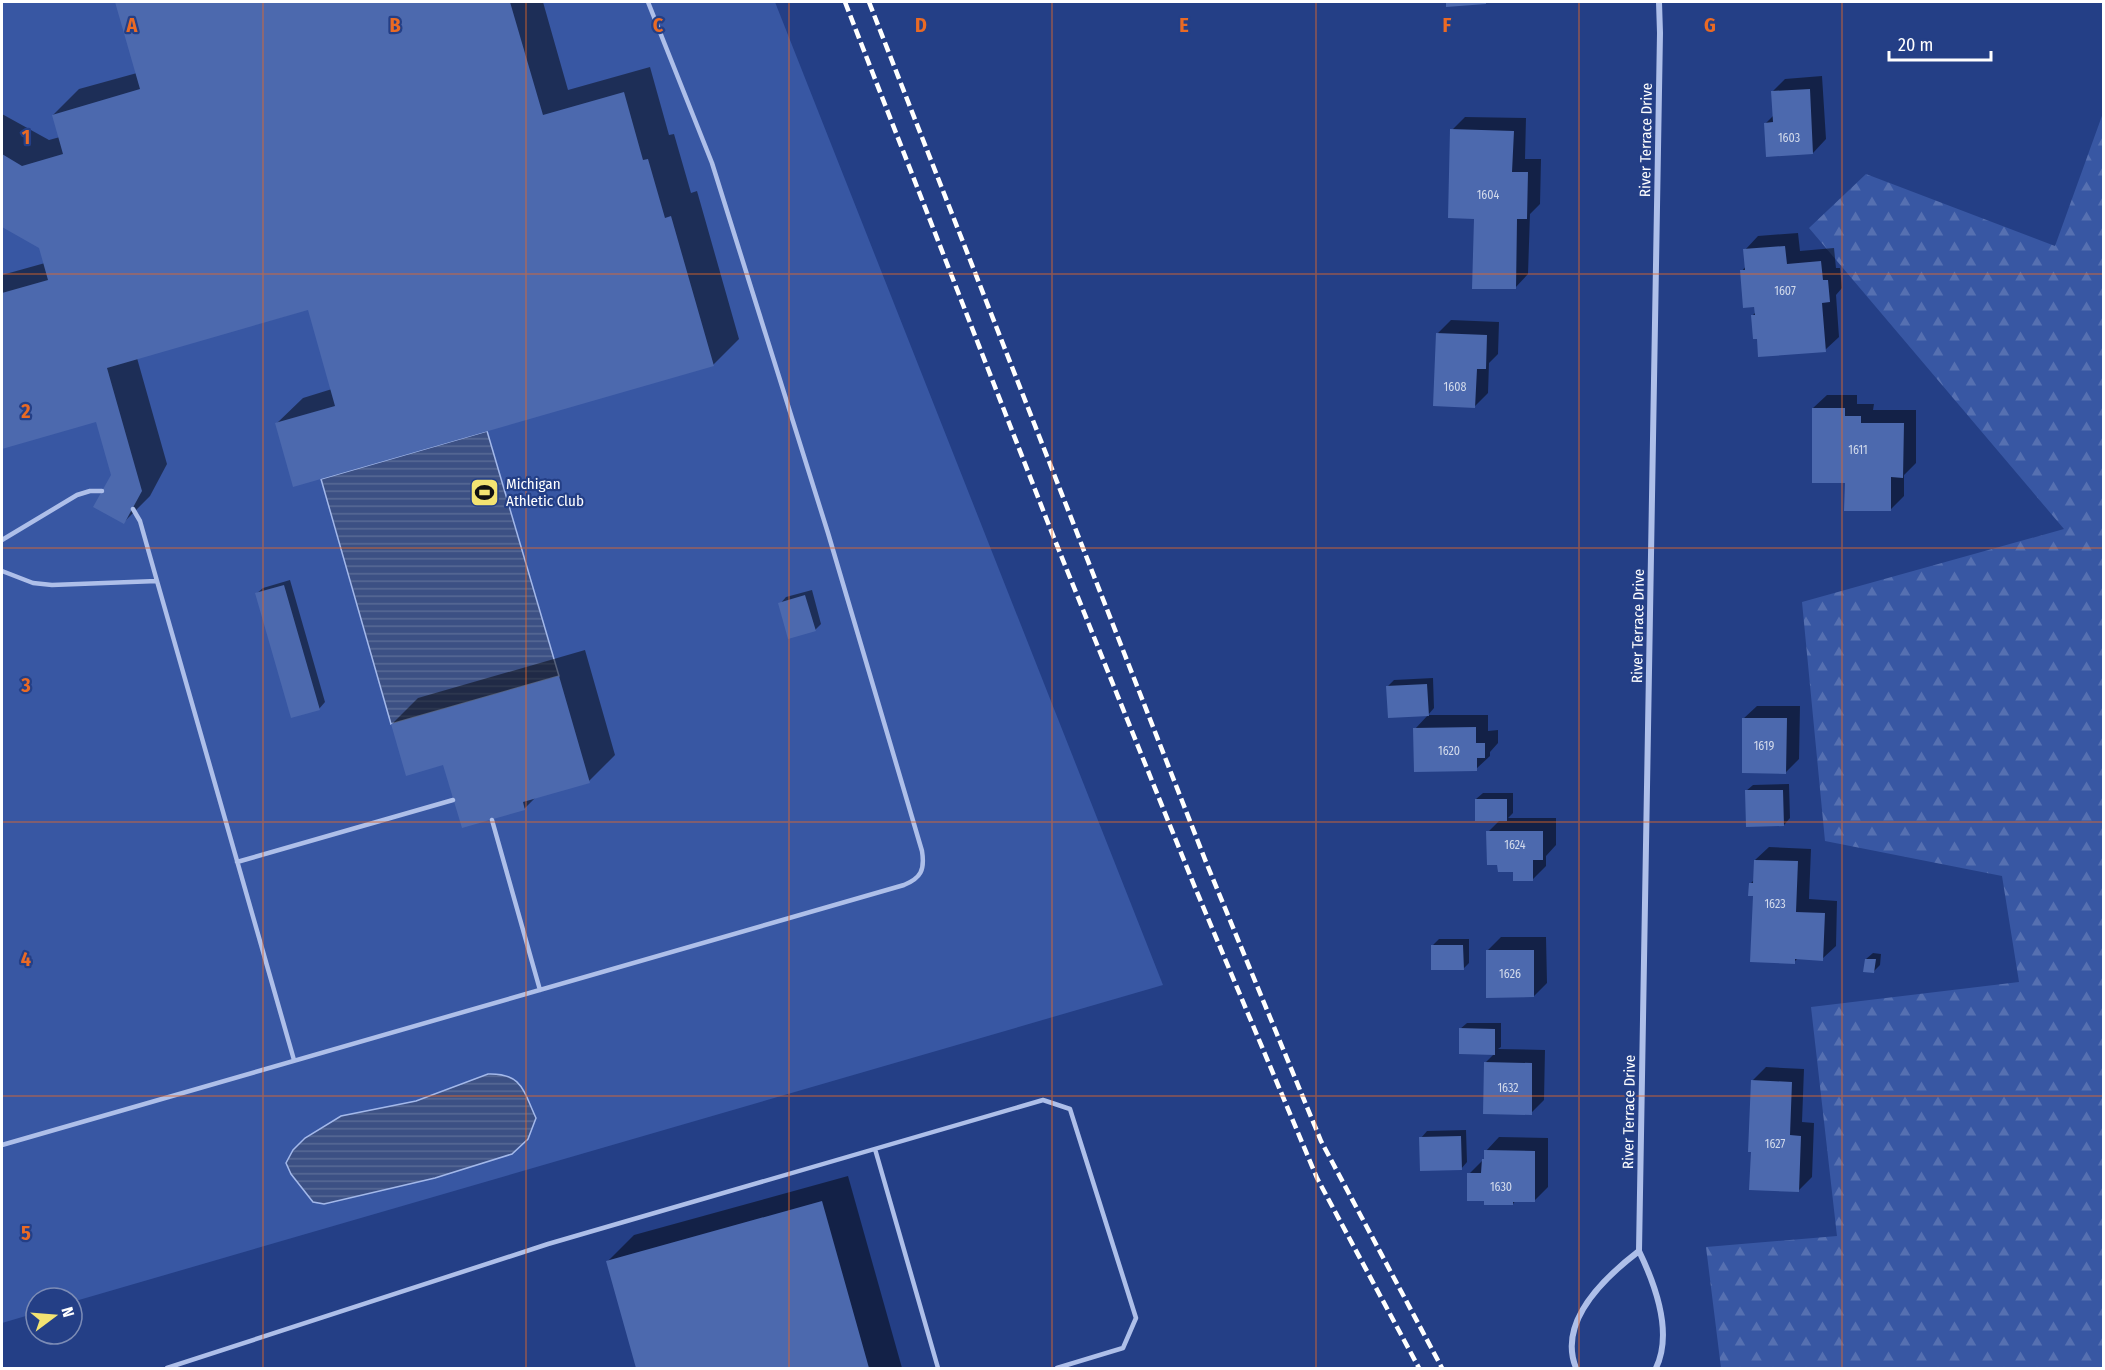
<svg xmlns="http://www.w3.org/2000/svg" width="2105" height="1370" viewBox="0 0 2105 1370" font-family="'Fira Sans Condensed',sans-serif">
<style>
.forest{fill:url(#forest-firs)}
.garden{fill:#3857a3}
.water{fill:url(#water-rules);stroke:#a3b8ea;stroke-width:1.5}
.shadow{fill:#0007}
.building{fill:#4c69ae}
.lines{fill:none;stroke-linecap:round;stroke-linejoin:round}
.service{stroke:#aebfe9;stroke-width:4.5}
.minor{stroke:#aebfe9;stroke-width:6}
.rail{stroke:#fff;stroke-width:4.5;stroke-dasharray:10 4.5;stroke-linecap:butt}
.grid{fill:none;stroke:#ea6a24;stroke-width:1.5;stroke-opacity:0.55}
.labels{text-anchor:middle;dominant-baseline:central;stroke-width:4.5;stroke-linejoin:round;paint-order:stroke}
.number-label{font-size:12px;fill:#d2daeb}
.street-label{font-size:15px;fill:#fff;stroke:#243f86}
.poi-label{font-size:15px;fill:#fff;stroke:#243f86;text-anchor:start}
.grid-label{font-size:20px;text-anchor:middle;font-weight:bold;fill:#ea6a24;stroke:#243f86;stroke-width:4.5;stroke-linejoin:round;paint-order:stroke}
</style>
<defs>
<pattern id="forest-firs" width="22" height="20" patternUnits="userSpaceOnUse" patternTransform="scale(1.5)"><rect width="22" height="20" fill="#3857a3"/><path d="M5 1l3.5 6h-7zM16 11l3.5 6h-7z" fill="#5670b1"/></pattern>
<pattern id="water-rules" width="6" height="5" patternUnits="userSpaceOnUse" patternTransform="scale(1.5)"><rect width="6" height="5" fill="#3c5084"/><path d="M0 2.5h6" fill="none" stroke="#596a96"/></pattern>
</defs>
<rect width="100%" height="100%" fill="#243f86"/>
<path class="forest" d="M 2103,113 L 2103,1368 L 1721,1368 L 1706,1247 L 1837,1236 L 1811,1007 L 2019,982 L 2002,876 L 1825,841 L 1802,602 L 2064,529 L 1809,228 L 1866,174 L 2055,246 Z"/>
<path class="garden" d="M 2,2 L 775,2 L 1163,985 L 72,1302 L 72,1298 L 36,1298 L 36,1313 L 2,1323 Z"/>
<path class="water" d="M 487,431 L 559,676 L 391,724 L 321,479 Z
M 488,1074 C 522,1073 523,1090 536,1118 L 528,1139 L 512,1154 L 435,1178 L 324,1204 L 313,1202 L 291,1174 L 286,1163 L 293,1150 L 305,1138 L 341,1116 L 416,1101 Z"/>
<path class="shadow" d="M 117,2 L 543,2 L 568,90 L 650,67 L 669,135 L 674,134 L 691,193 L 697,191 L 739,339 L 713,365 L 276,424 L 303,398 L 332,389 L 309,309 L 137,358 L 167,464 L 150,496 L 124,522 L 97,420 L 2,447 L 2,275 L 45,263 L 40,247 L 2,226 L 2,114 L 49,140 L 60,137 L 53,115 L 79,89 L 137,73 Z
M 1447,2 L 1487,2 L 1447,5 Z
M 1822,76 L 1826,139 L 1813,153 L 1766,123 L 1774,115 L 1772,92 L 1785,79 Z
M 1465,117 L 1526,118 L 1525,159 L 1541,159 L 1540,204 L 1530,214 L 1528,274 L 1515,288 L 1475,218 L 1452,130 Z
M 1798,233 L 1800,251 L 1834,248 L 1836,268 L 1840,268 L 1842,288 L 1836,295 L 1839,337 L 1825,350 L 1758,338 L 1752,316 L 1756,312 L 1742,271 L 1746,266 L 1745,250 L 1758,236 Z
M 1451,320 L 1499,322 L 1498,354 L 1489,363 L 1488,393 L 1474,407 L 1438,333 Z
M 1827,395 L 1857,395 L 1857,404 L 1874,404 L 1873,410 L 1916,410 L 1916,463 L 1904,475 L 1904,496 L 1890,510 L 1846,482 L 1813,408 Z
M 290,580 L 325,702 L 319,709 L 256,594 L 263,588 Z
M 812,590 L 821,624 L 815,630 L 780,604 L 786,597 Z
M 585,650 L 615,755 L 589,781 L 537,796 L 524,809 L 444,763 L 392,724 L 418,698 Z
M 1433,678 L 1434,708 L 1428,715 L 1388,686 L 1394,680 Z
M 1757,706 L 1800,706 L 1799,759 L 1786,772 L 1743,719 Z
M 1428,715 L 1488,715 L 1488,731 L 1498,730 L 1498,743 L 1490,752 L 1490,756 L 1476,769 L 1415,729 Z
M 1789,784 L 1790,818 L 1784,825 L 1746,791 L 1753,785 Z
M 1483,793 L 1513,793 L 1513,813 L 1508,818 L 1556,818 L 1556,845 L 1546,856 L 1546,866 L 1532,880 L 1515,871 L 1488,832 L 1500,820 L 1476,799 Z
M 1769,847 L 1811,849 L 1809,899 L 1837,901 L 1836,946 L 1822,959 L 1798,958 L 1794,962 L 1754,895 L 1750,884 L 1755,879 L 1755,860 Z
M 1501,937 L 1546,937 L 1547,983 L 1534,996 L 1487,951 Z
M 1439,939 L 1469,939 L 1469,963 L 1463,969 L 1433,945 Z
M 1873,953 L 1881,954 L 1880,965 L 1874,971 L 1866,959 Z
M 1467,1023 L 1501,1023 L 1501,1047 L 1498,1049 L 1545,1050 L 1544,1100 L 1531,1113 L 1485,1063 L 1495,1053 L 1460,1053 L 1460,1029 Z
M 1766,1067 L 1804,1069 L 1802,1122 L 1814,1123 L 1812,1177 L 1798,1191 L 1752,1151 L 1753,1080 Z
M 1466,1130 L 1467,1162 L 1461,1169 L 1421,1138 L 1427,1131 Z
M 1499,1137 L 1548,1138 L 1548,1187 L 1534,1201 L 1516,1200 L 1513,1204 L 1485,1200 L 1469,1174 L 1486,1157 L 1486,1151 Z
M 848,1176 L 902,1368 L 638,1368 L 608,1261 L 634,1235 Z"/>
<path class="building" d="M 115,2 L 510,2 L 543,115 L 624,92 L 643,160 L 648,159 L 665,218 L 671,216 L 714,366 L 293,487 L 275,423 L 335,406 L 308,310 L 107,368 L 142,491 L 124,524 L 93,507 L 111,475 L 96,422 L 2,449 L 2,293 L 48,280 L 39,248 L 2,227 L 2,154 L 22,166 L 63,154 L 52,115 L 140,89 Z
M 1446,2 L 1486,2 L 1486,4 L 1446,7 Z
M 1810,89 L 1813,154 L 1766,157 L 1764,123 L 1773,122 L 1771,91 Z
M 1450,129 L 1514,131 L 1512,172 L 1528,172 L 1527,219 L 1517,219 L 1516,289 L 1472,289 L 1474,219 L 1448,218 Z
M 1785,246 L 1787,264 L 1821,261 L 1823,280 L 1828,280 L 1830,302 L 1822,303 L 1826,352 L 1758,357 L 1757,339 L 1753,339 L 1751,315 L 1755,315 L 1754,307 L 1743,308 L 1740,270 L 1745,270 L 1743,249 Z
M 1436,333 L 1487,335 L 1486,369 L 1477,369 L 1475,408 L 1433,406 Z
M 1812,408 L 1845,408 L 1845,416 L 1861,416 L 1861,423 L 1904,423 L 1903,478 L 1891,477 L 1891,511 L 1844,511 L 1845,483 L 1812,483 Z
M 284,585 L 320,710 L 291,718 L 255,593 Z
M 805,595 L 816,631 L 788,639 L 778,603 Z
M 559,676 L 590,783 L 523,802 L 525,810 L 462,828 L 443,765 L 406,776 L 391,724 Z
M 1427,684 L 1429,716 L 1388,718 L 1386,686 Z
M 1742,718 L 1787,718 L 1786,774 L 1742,773 Z
M 1476,727 L 1476,743 L 1485,743 L 1485,758 L 1477,758 L 1477,771 L 1414,772 L 1413,728 Z
M 1745,790 L 1783,790 L 1784,826 L 1746,827 Z
M 1475,799 L 1507,799 L 1507,821 L 1475,821 Z
M 1486,831 L 1543,831 L 1543,860 L 1533,860 L 1533,881 L 1513,881 L 1513,872 L 1498,872 L 1497,865 L 1487,865 Z
M 1754,860 L 1798,861 L 1796,912 L 1825,913 L 1823,961 L 1795,959 L 1795,964 L 1750,962 L 1753,896 L 1748,896 L 1749,883 L 1753,883 Z
M 1431,945 L 1463,945 L 1464,970 L 1431,970 Z
M 1486,950 L 1534,950 L 1534,997 L 1486,998 Z
M 1865,959 L 1876,959 L 1874,973 L 1863,972 Z
M 1459,1028 L 1495,1029 L 1495,1055 L 1459,1054 Z
M 1484,1062 L 1532,1063 L 1532,1115 L 1483,1114 Z
M 1751,1080 L 1792,1082 L 1790,1135 L 1801,1136 L 1799,1192 L 1749,1190 L 1751,1152 L 1748,1152 Z
M 1461,1136 L 1462,1170 L 1420,1171 L 1419,1137 Z
M 1484,1150 L 1535,1151 L 1535,1202 L 1513,1202 L 1513,1205 L 1484,1205 L 1484,1201 L 1467,1201 L 1467,1173 L 1481,1173 L 1482,1159 L 1484,1159 Z
M 822,1201 L 869,1368 L 636,1368 L 606,1261 Z"/>
<g class="lines">
<path class="service" d="M 133,509 L 140,521 L 157,581
M 2,540 L 77,495 L 90,491 L 102,491
M 2,571 L 33,583 L 52,585 L 157,581 L 294,1060
M 492,820 L 540,990
M 237,862 L 453,800
M 2,1145 L 904,885 C 921,878 925,870 922,851 L 828,533 L 712,163 L 648,2
M 875,1149 L 938,1368
M 167,1368 L 548,1244 L 1043,1100 L 1070,1109 L 1136,1318 L 1123,1348 L 1057,1368"/>
<path class="minor" d="M 1576,1368 C 1557,1321 1605,1277 1639,1251
M 1656,1368 C 1673,1333 1655,1284 1639,1251 L 1660,33 L 1659,2"/>
<path class="rail" d="M 845,2 L 1050,528 L 1194,885 L 1317,1178 L 1419,1368
M 869,2 L 1206,862 L 1321,1141 L 1442,1368"/>
</g>
<path class="grid" d="M 263,2 L 263,1368M 526,2 L 526,1368M 789,2 L 789,1368M 1052,2 L 1052,1368M 1316,2 L 1316,1368M 1579,2 L 1579,1368M 1842,2 L 1842,1368M 2,274 L 2104,274M 2,548 L 2104,548M 2,822 L 2104,822M 2,1096 L 2104,1096"/>
<defs>
<symbol id="stadium-square" viewBox="-11 -11 22 22"><rect x="-9" y="-9" width="18" height="18" rx="4" fill="#f3e372" stroke="#243f86"/><path d="M0-5a6.5 5 0 1 0 0 10a6.5 5 0 1 0 0-10ZM-3.5-1.8h7v3.6h-7Z" fill="#111"/></symbol>
</defs>
<g fill-rule="evenodd">
<use href="#stadium-square" x="468" y="476" width="33" height="33"/>
</g>
<g class="labels">
<g class="number-label">
<text x="1789" y="138">1603</text>
<text x="1488" y="195">1604</text>
<text x="1785" y="291">1607</text>
<text x="1455" y="387">1608</text>
<text x="1858" y="450">1611</text>
<text x="1764" y="746">1619</text>
<text x="1449" y="751">1620</text>
<text x="1515" y="845">1624</text>
<text x="1775" y="904">1623</text>
<text x="1510" y="974">1626</text>
<text x="1508" y="1088">1632</text>
<text x="1775" y="1144">1627</text>
<text x="1501" y="1187">1630</text>
</g>
<g class="street-label">
<text transform="translate(1646 140) rotate(-89)">River Terrace Drive</text>
<text transform="translate(1638 626) rotate(-89)">River Terrace Drive</text>
<text transform="translate(1629 1112) rotate(-89)">River Terrace Drive</text>
</g>
<g class="poi-label">
<text x="506" y="484">Michigan<tspan x="506" dy="17">Athletic Club</tspan></text>
</g>
</g>
<g class="grid-label">
<text x="132" y="32">A</text>
<text x="395" y="32">B</text>
<text x="658" y="32">C</text>
<text x="921" y="32">D</text>
<text x="1184" y="32">E</text>
<text x="1447" y="32">F</text>
<text x="1710" y="32">G</text>
<text x="26" y="144">1</text>
<text x="26" y="418">2</text>
<text x="26" y="692">3</text>
<text x="26" y="966">4</text>
<text x="26" y="1240">5</text>
</g>
<rect width="2105" height="1370" fill="none" stroke="#ffffff" stroke-width="6"/>
<g transform="translate(54 1316) rotate(74)"><circle r="28" fill="#243f86" stroke="#7c8cb6" stroke-width="1.5"/>
<path d="M0-4.5L10 22L0 15L-10 22Z" fill="#f3e372"/>
<text y="-9" font-size="16" font-weight="bold" text-anchor="middle" fill="#ffffff">N</text>
</g>
<path d="M1889 51v9h102v-9" fill="none" stroke="#ffffff" stroke-width="3"/>
<text x="1898" y="51" font-size="18" fill="#ffffff" stroke="#243f86" stroke-width="4.5" paint-order="stroke">20 m</text>
</svg>
